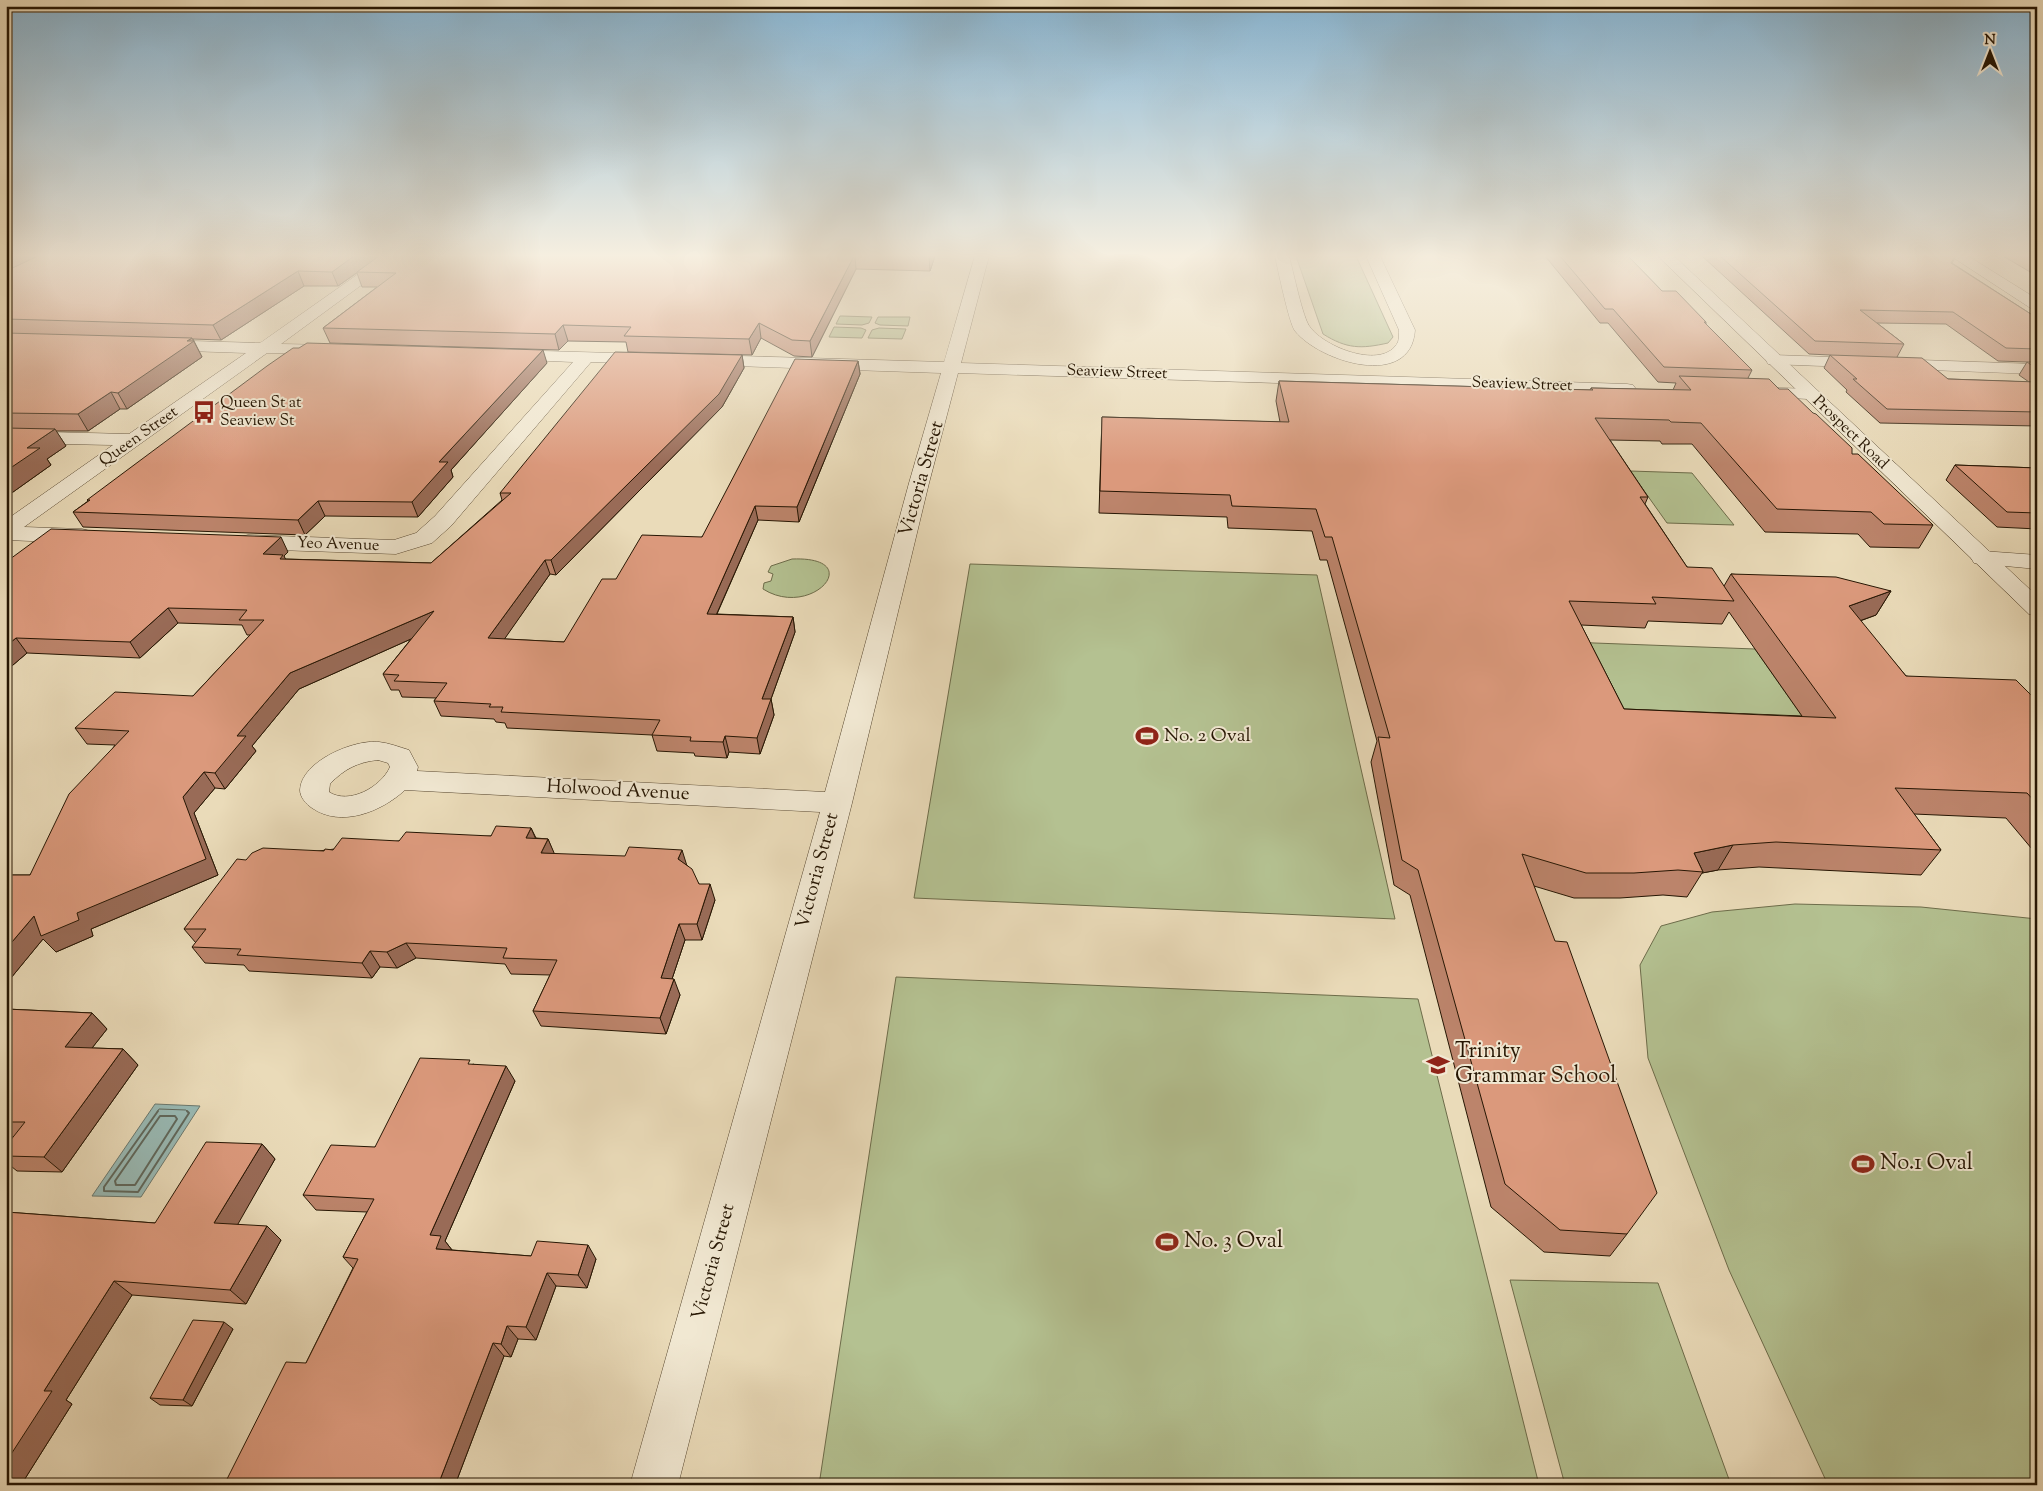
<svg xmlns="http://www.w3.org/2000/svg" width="2043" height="1491" viewBox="0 0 2043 1491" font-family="'Sorts Mill Goudy',serif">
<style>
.green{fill:#b4c191;stroke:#6d6c4a}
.water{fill:#99bab5;stroke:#6b786e}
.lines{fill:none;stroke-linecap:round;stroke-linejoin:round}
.shore-far1{stroke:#60685c;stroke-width:1}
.shore{stroke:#60685c;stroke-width:2}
.minor-casing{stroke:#574730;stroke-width:1}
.tertiary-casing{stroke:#574730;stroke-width:1}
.minor{fill:#f1e8d2;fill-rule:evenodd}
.tertiary{fill:#f1e8d2;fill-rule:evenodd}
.wall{fill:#bc846b;stroke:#261603;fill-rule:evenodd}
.shaded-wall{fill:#996b57;stroke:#261603}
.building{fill:#db997c;stroke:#261603}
.labels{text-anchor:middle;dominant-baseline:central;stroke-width:4;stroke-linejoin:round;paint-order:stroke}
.far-street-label{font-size:16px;fill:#261603;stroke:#f1e8d2}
.far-poi-label{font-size:16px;fill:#261603;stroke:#f1e8d2;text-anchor:start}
.street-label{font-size:19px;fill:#261603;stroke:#f1e8d2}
.poi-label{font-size:19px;fill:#261603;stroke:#f1e8d2;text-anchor:start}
.near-poi-label{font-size:22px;fill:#261603;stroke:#f1e8d2;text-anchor:start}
</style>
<rect width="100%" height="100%" fill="#eadbb9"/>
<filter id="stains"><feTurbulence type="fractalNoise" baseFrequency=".004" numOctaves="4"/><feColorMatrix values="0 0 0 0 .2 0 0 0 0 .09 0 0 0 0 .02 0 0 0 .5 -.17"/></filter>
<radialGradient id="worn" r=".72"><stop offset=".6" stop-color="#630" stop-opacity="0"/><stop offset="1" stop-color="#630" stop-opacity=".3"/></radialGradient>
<path class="green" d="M 1296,256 L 1356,256 L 1393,337 L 1388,343 C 1361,349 1347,349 1323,334 Z
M 840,316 L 842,316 L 872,317 L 869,323 L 862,325 L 836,324 Z
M 878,317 L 910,317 L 908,326 L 880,325 L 875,323 Z
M 834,327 L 861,328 L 866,330 L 862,338 L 829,337 Z
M 879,328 L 906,329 L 902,339 L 868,338 L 872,330 Z
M 1630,471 L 1692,473 L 1734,525 L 1667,523 Z
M 792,559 C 868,556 812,620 763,589 L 764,583 L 771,581 L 773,574 L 768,572 L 771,566 Z
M 970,564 L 1317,575 L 1395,919 L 914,898 Z
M 1568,642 L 1755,649 L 1820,742 L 1613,733 Z
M 1795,904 L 1921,907 L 2037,919 L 2037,1485 L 1828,1485 L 1729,1270 L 1648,1058 L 1640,965 L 1661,926 L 1712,912 Z
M 896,977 L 1418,999 L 1539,1485 L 819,1485 Z
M 1510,1280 L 1658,1283 L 1731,1485 L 1565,1485 Z"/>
<path class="water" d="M 155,1104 L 200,1106 L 141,1197 L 92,1196 Z"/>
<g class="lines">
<path class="shore-far1" d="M 157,1112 L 159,1109 L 186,1110 L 188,1112"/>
<path class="shore" d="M 158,1111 L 104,1187 L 104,1191 L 138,1192 L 189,1113 L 187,1111
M 160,1116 L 175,1116 L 177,1119 L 135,1185 L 116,1185 L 115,1181 Z"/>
<defs>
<path id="minor" d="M 384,256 L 401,256 L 281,344 L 330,345 L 336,346 L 338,350 L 336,354 L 267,353 L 24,527 L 82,529 L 90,531 L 93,536 L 90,541 L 82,543 L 6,540 L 6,520 L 113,445 L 6,443 L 6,431 L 129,434 L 246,353 L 159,350 L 153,349 L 151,345 L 153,341 L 159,340 L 260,343 Z
M 975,256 L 989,256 L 961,363 L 1627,384 L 1633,385 L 1636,389 L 1633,393 L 1627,394 L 958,373 L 929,483 L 852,803 L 678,1485 L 630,1485 L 820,812 L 405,790 C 381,812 341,828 312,808 C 306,804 300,797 300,790 C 301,761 355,739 379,742 C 389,743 399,747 409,750 L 418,767 L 417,771 L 825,792 L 909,483 L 941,373 L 706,365 L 700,364 L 698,360 L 700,356 L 706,355 L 944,362 ZM 378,760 L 388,763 L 390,767 C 381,787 349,805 329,792 L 330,784 C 344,769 358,762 378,760 Z
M 1275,256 L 1289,256 C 1293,270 1303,319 1310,327 C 1324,347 1383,371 1398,342 C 1399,339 1399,333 1399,330 L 1366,256 L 1380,256 L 1415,330 C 1411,390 1320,362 1295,331 C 1289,323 1278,270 1275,256 Z
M 1951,256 L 1968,256 L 2037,299 L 2037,311 L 2032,309 Z
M 508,350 L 648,354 L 654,355 L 656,359 L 654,363 L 648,364 L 591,362 L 451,526 L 432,543 L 396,554 L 248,549 L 240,547 L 237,542 L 240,537 L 248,535 L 394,540 L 416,533 L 435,516 L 573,362 L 502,359 L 500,355 L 502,351 Z
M 1774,355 L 2037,364 L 2037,374 L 1768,364 L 1766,360 L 1768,356 Z
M 1755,387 L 1809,389 L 1815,390 L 1818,394 L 1815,398 L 1809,399 L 1749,396 L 1746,392 L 1749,388 Z
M 1982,551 L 2037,555 L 2037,569 L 1974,563 L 1971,558 L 1974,553 Z"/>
<path id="tertiary" d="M 1658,256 L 1674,256 L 2037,596 L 2037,616 L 2029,614 Z"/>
</defs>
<use href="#minor" class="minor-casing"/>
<use href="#tertiary" class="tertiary-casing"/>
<use href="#minor" class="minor"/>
<use href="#tertiary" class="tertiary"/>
</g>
<path class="wall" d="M 6,256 L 935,256 L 930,271 L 856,269 L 812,357 L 794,356 L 761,338 L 752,355 L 628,352 L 626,342 L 568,341 L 559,350 L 330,343 L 323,328 L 377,287 L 362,287 L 357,273 L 338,286 L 304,286 L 221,340 L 193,339 L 202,357 L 127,409 L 120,409 L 88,431 L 56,431 L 66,446 L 47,459 L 51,465 L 6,497 Z
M 1545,256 L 1628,256 L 1662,291 L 1706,322 L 1706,324 L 1752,370 L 1748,378 L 1779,389 L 1852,454 L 1933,525 L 1919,548 L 1870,547 L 1858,534 L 1765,532 L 1692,444 L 1662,444 L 1660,441 L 1610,440 L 1648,497 L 1645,504 L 1687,567 L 1724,586 L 1731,574 L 1891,591 L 1876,615 L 1860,621 L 1906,676 L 2037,701 L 2037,855 L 2006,818 L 1914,814 L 1941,850 L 1921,875 L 1759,867 L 1718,870 L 1702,873 L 1687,897 L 1663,895 L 1620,898 L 1574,898 L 1534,886 L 1627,1234 L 1610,1256 L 1544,1252 L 1491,1207 L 1410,895 L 1394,885 L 1371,762 L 1377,741 L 1327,560 L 1320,560 L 1312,531 L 1228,528 L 1227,517 L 1099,513 L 1102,417 L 1280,422 L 1276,401 L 1279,381 L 1590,390 L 1591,388 L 1673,390 L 1676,383 L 1658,382 L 1608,323 L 1600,323 ZM 1729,612 L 1802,716 L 1624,709 L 1581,625 L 1645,628 L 1648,621 L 1722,624 Z
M 1702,256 L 1956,256 L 1952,263 L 2037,318 L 2037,426 L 1880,423 L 1846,392 L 1847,390 L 1824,368 L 1830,355 L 1809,354 ZM 1877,323 L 1946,324 L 1998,361 L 2027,362 L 2019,375 L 2029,382 L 1948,379 L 1897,357 L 1904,344 Z
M 2003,256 L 2037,256 L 2037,276 Z
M 742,355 L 744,368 L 722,407 L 556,575 L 550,574 L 504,639 L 564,642 L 616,579 L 702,537 L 858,361 L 860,374 L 799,522 L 758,520 L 717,614 L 793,617 L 795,632 L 771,699 L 774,715 L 760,754 L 729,752 L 727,758 L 695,756 L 694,753 L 657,751 L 652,735 L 507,728 L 505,723 L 496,722 L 494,719 L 441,716 L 434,701 L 436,698 L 402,697 L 399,690 L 391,690 L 383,674 L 411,639 L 299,689 L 252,746 L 256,751 L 225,789 L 215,788 L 194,813 L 218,875 L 91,929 L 93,936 L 56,952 L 43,939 L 6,984 L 6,875 L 30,875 L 115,745 L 87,744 L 75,728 L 193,696 L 250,635 L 247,635 L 242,625 L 178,623 L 140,658 L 27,653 L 6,671 L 6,562 L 288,552 L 284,556 L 285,559 L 431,563 L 502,500 L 500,493 Z
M 547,363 L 451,470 L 453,477 L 418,517 L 325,516 L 305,535 L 83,527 L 73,512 L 88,501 L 87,500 Z
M 1955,465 L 2037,468 L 2037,529 L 1997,527 L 1946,480 Z
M 531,828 L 536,838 L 548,839 L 554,854 L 687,865 L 699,884 L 715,900 L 702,940 L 685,940 L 672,979 L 680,995 L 666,1034 L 541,1026 L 533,1011 L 550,975 L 511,974 L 505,964 L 416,958 L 397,968 L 380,967 L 372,978 L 249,971 L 244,965 L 205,963 L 192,947 L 196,943 L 184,929 L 246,860 L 399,841 L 491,836 Z
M 6,1009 L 92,1013 L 107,1029 L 92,1048 L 123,1049 L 138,1065 L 62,1172 L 17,1171 L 6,1162 L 6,1146 L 13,1137 L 10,1137 L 6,1134 Z
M 473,1064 L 515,1081 L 445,1241 L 452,1250 L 531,1256 L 596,1259 L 587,1288 L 556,1286 L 536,1340 L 518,1339 L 511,1357 L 504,1356 L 455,1485 L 224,1485 L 306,1363 L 353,1268 L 343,1257 L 367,1212 L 316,1210 L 303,1195 L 375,1147 Z
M 262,1144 L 275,1159 L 237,1224 L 281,1240 L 246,1304 L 132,1295 L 66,1400 L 72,1404 L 21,1485 L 6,1485 L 6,1212 L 155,1223 Z
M 233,1329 L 192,1406 L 160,1405 L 150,1398 Z"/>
<path class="shaded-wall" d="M 11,256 L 48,256 L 6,277 L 6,259 Z
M 354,256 L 380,256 L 338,286 L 332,272 Z
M 854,256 L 855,256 L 856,269 L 812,357 L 810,341 Z
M 929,256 L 935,256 L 930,271 Z
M 298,271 L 304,286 L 221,340 L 213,325 Z
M 759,323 L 761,338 L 752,355 L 749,339 Z
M 563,325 L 568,341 L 559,350 L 555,334 Z
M 192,338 L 202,357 L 127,409 L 118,393 Z
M 543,350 L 547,363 L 451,470 L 453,477 L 418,517 L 412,502 L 439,462 Z
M 742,355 L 744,368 L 722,407 L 556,575 L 551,560 Z
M 858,361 L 860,374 L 799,522 L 797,507 Z
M 111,392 L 120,409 L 88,431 L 78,414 Z
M 55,429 L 66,446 L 47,459 L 51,465 L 6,497 L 6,471 L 27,448 Z
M 318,501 L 325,516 L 305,535 L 298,520 Z
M 755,506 L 758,520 L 710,629 L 707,614 Z
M 281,537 L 288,552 L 284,556 L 291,570 L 263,554 Z
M 545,560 L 550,574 L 494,654 L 488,638 Z
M 1891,591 L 1876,615 L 1834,630 L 1849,606 Z
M 168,608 L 178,623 L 140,658 L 130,642 Z
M 434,611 L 440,626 L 299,689 L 252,746 L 256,751 L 225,789 L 215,773 L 237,736 L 290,673 Z
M 793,617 L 795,632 L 771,699 L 774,715 L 760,754 L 757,738 L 762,699 Z
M 16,638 L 27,653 L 6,671 L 6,646 Z
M 725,736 L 729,752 L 727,758 L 723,742 Z
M 204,772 L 215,788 L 194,813 L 218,875 L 91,929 L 93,936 L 56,952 L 43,939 L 6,984 L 6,949 L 34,916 L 77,913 L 183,797 Z
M 531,828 L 538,844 L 526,838 Z
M 548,839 L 555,855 L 541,853 Z
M 1733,845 L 1718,870 L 1702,873 L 1703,872 L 1694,853 Z
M 682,850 L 687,866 L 678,859 Z
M 710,884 L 715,900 L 702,940 L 697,924 Z
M 679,924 L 685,940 L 667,994 L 661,978 Z
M 406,943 L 416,958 L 397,968 L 387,952 Z
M 370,951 L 380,967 L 372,978 L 362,963 Z
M 674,979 L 680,995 L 666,1034 L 660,1018 Z
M 92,1013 L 107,1029 L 81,1062 L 65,1047 Z
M 123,1049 L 138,1065 L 62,1172 L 44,1157 Z
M 506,1066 L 515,1081 L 445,1241 L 452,1250 L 436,1249 L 430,1235 Z
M 262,1144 L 275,1159 L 230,1238 L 214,1223 Z
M 267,1226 L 281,1240 L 246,1304 L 230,1290 Z
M 588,1245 L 596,1259 L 587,1288 L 578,1275 Z
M 547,1273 L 556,1286 L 536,1340 L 526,1327 Z
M 114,1281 L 132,1295 L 66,1400 L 72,1404 L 21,1485 L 6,1485 L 6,1462 L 44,1391 Z
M 224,1322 L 233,1329 L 192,1406 L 183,1400 Z
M 507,1326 L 518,1339 L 511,1357 L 501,1344 Z
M 493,1343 L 504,1356 L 455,1485 L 438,1485 Z"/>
<path class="building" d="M 38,256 L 354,256 L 332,272 L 298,271 L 213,325 L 6,319 L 6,271 Z
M 379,256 L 854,256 L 810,341 L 792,340 L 759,323 L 749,339 L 624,336 L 631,327 L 563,325 L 555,334 L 323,328 L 396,273 L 357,272 Z
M 1560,256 L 1628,256 L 1662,291 L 1676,291 L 1706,322 L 1704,322 L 1752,370 L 1664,367 L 1613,309 L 1605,309 Z
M 1720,256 L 1955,256 L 1951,263 L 2037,318 L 2037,349 L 2006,348 L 1953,312 L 1860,310 L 1904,344 L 1815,341 Z
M 2029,256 L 2037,256 L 2037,261 Z
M 6,333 L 192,338 L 187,341 L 194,341 L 118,393 L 111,392 L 78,414 L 6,413 Z
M 307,343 L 543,350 L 439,462 L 448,462 L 412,502 L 318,501 L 298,520 L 73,512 L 90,500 L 87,500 L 267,366 L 293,348 L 299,348 Z
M 615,352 L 742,355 L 719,394 L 551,560 L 545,560 L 488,638 L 564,642 L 602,579 L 616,579 L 642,535 L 702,537 L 795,359 L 858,361 L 797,507 L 755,506 L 707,614 L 793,617 L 762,699 L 771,699 L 757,738 L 725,736 L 723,742 L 690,741 L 691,737 L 652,735 L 660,720 L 501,712 L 503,707 L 489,707 L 491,704 L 434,701 L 447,683 L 394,681 L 399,675 L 383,674 L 434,611 L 290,673 L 237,736 L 246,736 L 215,773 L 204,772 L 183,797 L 206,859 L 77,913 L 79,920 L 41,936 L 34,916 L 6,949 L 6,875 L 30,875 L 69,794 L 129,731 L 75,728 L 115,692 L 193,696 L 264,620 L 239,620 L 247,610 L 168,608 L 130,642 L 16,638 L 6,646 L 6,562 L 51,529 L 281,537 L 263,554 L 283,555 L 280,559 L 431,563 L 511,493 L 500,493 Z
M 1830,355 L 1922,358 L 1948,379 L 2037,382 L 2037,412 L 1887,409 L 1853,379 L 1857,379 Z
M 2027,362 L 2037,362 L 2037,369 Z
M 1679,376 L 1769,379 L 1779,389 L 1788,389 L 1813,413 L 1816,414 L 1852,448 L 1852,454 L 1858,454 L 1933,525 L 1884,524 L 1871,512 L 1777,509 L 1701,423 L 1671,422 L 1669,420 L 1595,418 L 1648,497 L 1640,497 L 1687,567 L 1712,568 L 1734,601 L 1652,597 L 1656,604 L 1569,601 L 1624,709 L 1836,718 L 1731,574 L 1836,577 L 1891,591 L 1849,606 L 1906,676 L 2016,680 L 2037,701 L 2037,804 L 2027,793 L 1895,788 L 1941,850 L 1776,842 L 1733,845 L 1694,853 L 1703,872 L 1678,870 L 1634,873 L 1586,873 L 1522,854 L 1555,941 L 1567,942 L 1657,1193 L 1627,1234 L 1560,1230 L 1505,1184 L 1418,870 L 1402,860 L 1378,737 L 1390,738 L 1332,537 L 1325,537 L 1316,509 L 1232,506 L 1230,495 L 1100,491 L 1102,417 L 1289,422 L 1279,381 L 1593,390 L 1591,388 L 1691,390 Z
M 6,428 L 55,429 L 27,448 L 40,448 L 6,471 Z
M 1955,465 L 2037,468 L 2037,513 L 2007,512 Z
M 496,826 L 531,828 L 526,838 L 548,839 L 541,853 L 625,856 L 629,847 L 682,850 L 678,859 L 692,869 L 699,884 L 710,884 L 697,924 L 679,924 L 661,978 L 674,979 L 660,1018 L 533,1011 L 557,960 L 503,958 L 507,948 L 406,943 L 387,952 L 370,951 L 362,963 L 237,955 L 241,949 L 192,947 L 206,929 L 184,929 L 237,859 L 246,860 L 252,853 L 263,848 L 324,851 L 325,849 L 333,850 L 342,838 L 399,841 L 406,832 L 491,836 Z
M 6,1009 L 92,1013 L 65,1047 L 123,1049 L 44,1157 L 6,1156 L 6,1146 L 25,1122 L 6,1122 Z
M 420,1058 L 470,1060 L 468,1064 L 506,1066 L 430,1235 L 441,1236 L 436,1249 L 531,1256 L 537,1241 L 588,1245 L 578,1275 L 547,1273 L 526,1327 L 507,1326 L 501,1344 L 493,1343 L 438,1485 L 224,1485 L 286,1362 L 306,1363 L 358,1259 L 343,1257 L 374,1199 L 303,1195 L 331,1145 L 375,1147 Z
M 206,1142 L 262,1144 L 214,1223 L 267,1226 L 230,1290 L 114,1281 L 44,1391 L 52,1391 L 6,1462 L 6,1212 L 155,1223 Z
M 193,1320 L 224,1322 L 183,1400 L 150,1398 Z"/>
<linearGradient id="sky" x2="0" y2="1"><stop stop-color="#88b6d4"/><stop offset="0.55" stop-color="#f6efe0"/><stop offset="1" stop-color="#f6efe0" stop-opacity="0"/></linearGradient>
<rect width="2043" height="465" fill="url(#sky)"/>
<defs>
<symbol id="bus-bare" viewBox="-9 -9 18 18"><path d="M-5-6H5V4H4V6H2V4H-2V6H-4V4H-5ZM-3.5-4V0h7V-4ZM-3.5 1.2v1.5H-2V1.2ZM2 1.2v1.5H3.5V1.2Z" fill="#8f2418" stroke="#f1e8d2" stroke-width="2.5" paint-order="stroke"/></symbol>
<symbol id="stadium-bare" viewBox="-9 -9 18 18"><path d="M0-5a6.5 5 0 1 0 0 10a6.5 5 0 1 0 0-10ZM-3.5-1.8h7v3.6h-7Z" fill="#8f2418" stroke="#f1e8d2" stroke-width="2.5" paint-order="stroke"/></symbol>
<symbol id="school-bare" viewBox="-9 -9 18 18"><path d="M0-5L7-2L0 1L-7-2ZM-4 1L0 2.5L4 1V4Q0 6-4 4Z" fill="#8f2418" stroke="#f1e8d2" stroke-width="2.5" paint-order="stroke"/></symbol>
</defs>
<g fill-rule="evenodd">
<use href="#bus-bare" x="188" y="396" width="32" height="32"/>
<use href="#stadium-bare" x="1131" y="720" width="32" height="32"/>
<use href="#school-bare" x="1422" y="1049" width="32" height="32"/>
<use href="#stadium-bare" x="1847" y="1148" width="32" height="32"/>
<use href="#stadium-bare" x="1151" y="1226" width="32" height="32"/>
</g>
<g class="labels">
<g class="far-street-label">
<text transform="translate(1117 373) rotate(2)">Seaview Street</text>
<text transform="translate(1522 385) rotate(2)">Seaview Street</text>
<text transform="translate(1850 433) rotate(44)">Prospect Road</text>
<text transform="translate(139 437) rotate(-35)">Queen Street</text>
<text transform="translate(338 545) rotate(2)">Yeo Avenue</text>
</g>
<g class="far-poi-label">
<text x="220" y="403">Queen St at<tspan x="220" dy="18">Seaview St</tspan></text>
</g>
<g class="street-label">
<text transform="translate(922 479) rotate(-74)">Victoria Street</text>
<text transform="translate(618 791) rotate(3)">Holwood Avenue</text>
<text transform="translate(818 871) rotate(-75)">Victoria Street</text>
<text transform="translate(714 1262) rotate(-75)">Victoria Street</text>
</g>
<g class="poi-label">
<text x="1164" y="736">No. 2 Oval</text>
</g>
<g class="near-poi-label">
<text x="1455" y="1052">Trinity<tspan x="1455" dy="25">Grammar School</tspan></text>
<text x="1880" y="1164">No.1 Oval</text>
<text x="1184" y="1242">No. 3 Oval</text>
</g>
</g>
<rect width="2043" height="1491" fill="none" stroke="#eadbb9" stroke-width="25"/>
<rect x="8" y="8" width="2028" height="1476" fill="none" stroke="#261603" stroke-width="2.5"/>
<rect x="12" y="12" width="2018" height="1466" fill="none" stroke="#261603"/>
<g transform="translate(1990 52)" stroke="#f1e8d2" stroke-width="4" paint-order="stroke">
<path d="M0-4L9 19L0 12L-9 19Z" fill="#261603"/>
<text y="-8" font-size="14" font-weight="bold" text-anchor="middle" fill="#261603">N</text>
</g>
<rect width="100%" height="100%" filter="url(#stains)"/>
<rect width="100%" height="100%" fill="url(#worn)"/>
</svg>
